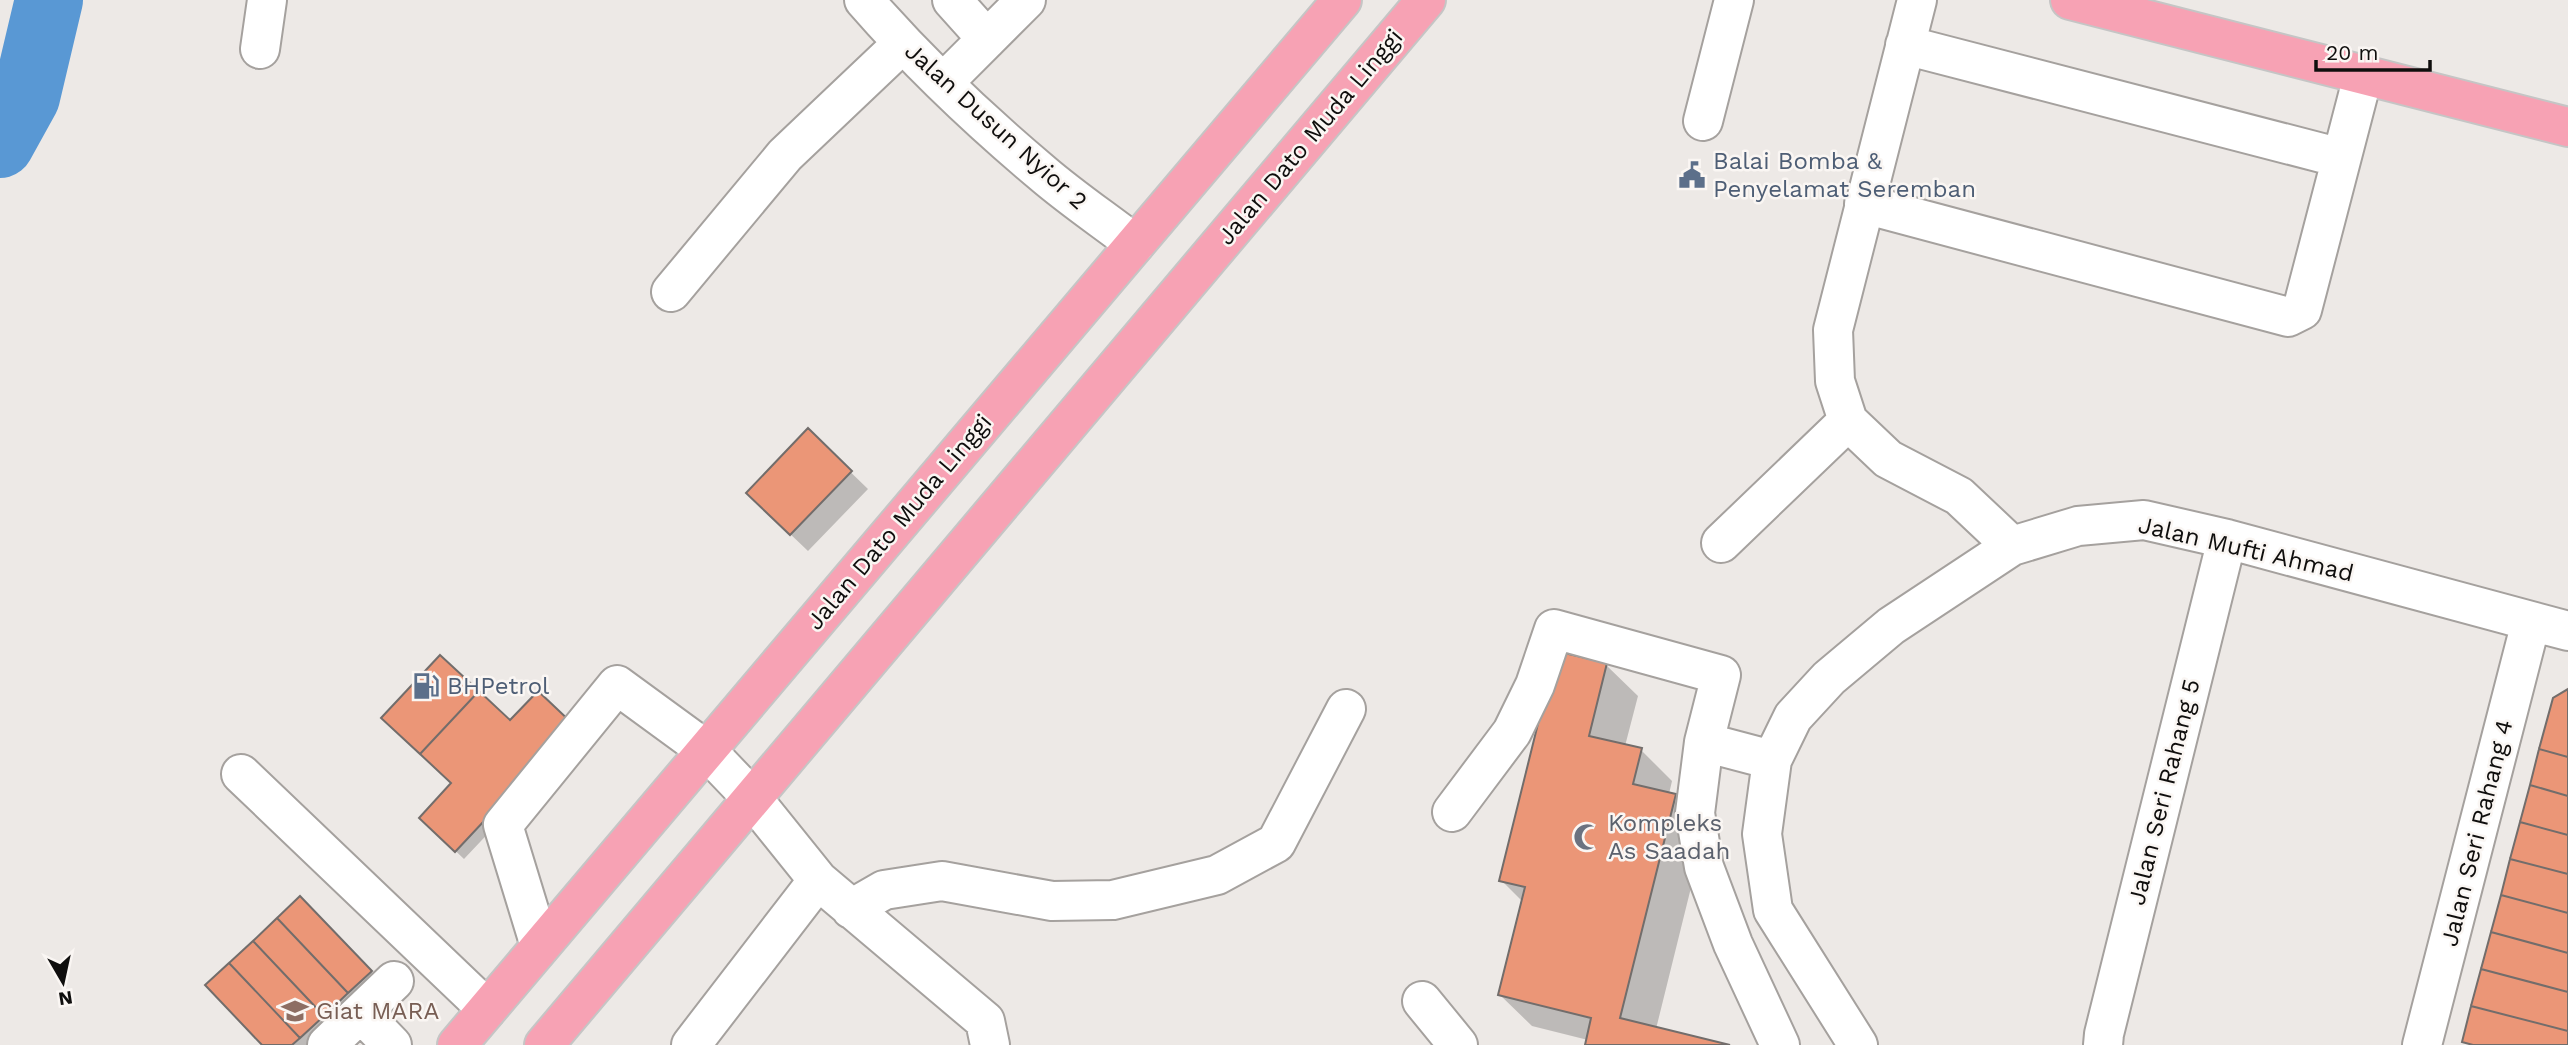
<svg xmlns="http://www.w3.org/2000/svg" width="2568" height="1045" viewBox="0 0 2568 1045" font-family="'Work Sans',sans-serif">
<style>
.shadow{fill:#0003}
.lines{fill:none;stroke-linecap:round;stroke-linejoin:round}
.river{stroke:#5998d4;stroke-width:68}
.building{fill:#eb9677;stroke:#726d6b;stroke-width:2}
.minor-casing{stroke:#a5a19e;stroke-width:42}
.highway-casing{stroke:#c5c5c5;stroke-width:42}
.minor{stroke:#fff;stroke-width:38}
.highway{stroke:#f7a2b4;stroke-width:38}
.labels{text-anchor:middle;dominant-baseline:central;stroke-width:5;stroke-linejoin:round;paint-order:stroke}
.street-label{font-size:24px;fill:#0f0e0d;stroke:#faf6f3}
.service-label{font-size:24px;fill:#4e5e75;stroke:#faf6f3;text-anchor:start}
.worship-label{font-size:24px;fill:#5b616d;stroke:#faf6f3;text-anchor:start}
.education-label{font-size:24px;fill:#785e54;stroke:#faf6f3;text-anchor:start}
</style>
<rect width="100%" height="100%" fill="#ede9e6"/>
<path class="shadow" d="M 808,431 L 868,489 L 808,551 L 765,510 Z
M 1606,665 L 1638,696 L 1625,746 L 1641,750 L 1672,781 L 1669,794 L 1675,796 L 1706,827 L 1656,1029 L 1723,1045 L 1586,1045 L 1588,1040 L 1532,1026 L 1500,995 L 1523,902 L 1501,880 Z
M 510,723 L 581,735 L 464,859 L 421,818 Z
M 331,930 L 402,1003 L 357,1045 L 264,1045 Z"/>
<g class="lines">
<path class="river" d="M 0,144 L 26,97 L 49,0"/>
</g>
<path class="building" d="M 808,428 L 852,471 L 790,535 L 746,493 Z
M 1556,651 L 1607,663 L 1589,736 L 1642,748 L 1633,784 L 1676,794 L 1620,1018 L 1730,1045 L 1585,1045 L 1591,1018 L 1498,995 L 1525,887 L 1499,881 Z
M 440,655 L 479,691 L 420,754 L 381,718 Z
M 2568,689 L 2568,757 L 2539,749 L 2553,698 Z
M 479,691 L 510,720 L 538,691 L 574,725 L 455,852 L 419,818 L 451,783 L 420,754 Z
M 2539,749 L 2568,757 L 2568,796 L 2530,785 Z
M 2530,785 L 2568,796 L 2568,835 L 2520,822 Z
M 2520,822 L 2568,835 L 2568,874 L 2510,859 Z
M 2510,859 L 2568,874 L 2568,913 L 2501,895 Z
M 2501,895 L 2568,913 L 2568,953 L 2491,932 Z
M 300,896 L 372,971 L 348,993 L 277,918 Z
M 277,918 L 348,993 L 324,1016 L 253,941 Z
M 2491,932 L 2568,953 L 2568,992 L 2481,969 Z
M 253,941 L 324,1016 L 300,1038 L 229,963 Z
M 229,963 L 300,1038 L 292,1045 L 262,1045 L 205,985 Z
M 2481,969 L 2568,992 L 2568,1031 L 2471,1006 Z
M 2471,1006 L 2568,1031 L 2568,1045 L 2473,1045 L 2462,1042 Z"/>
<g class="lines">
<defs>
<path id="minor" d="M 864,0 C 918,62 978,119 1041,172 C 1071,198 1104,220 1135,244
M 952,0 L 987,39
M 1917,0 L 1833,330 L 1835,381 L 1848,421 L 1888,459 L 1959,496 L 2012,546
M 1905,45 L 2341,158
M 260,49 L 267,0
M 943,83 L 1026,0
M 1703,121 L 1734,0
M 1864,204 L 2288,317 L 2302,310 L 2363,76
M 671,292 L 785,155 L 902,44
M 1721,543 L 1848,421
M 1772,760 L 1704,742 L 1695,813 L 1704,867 L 1733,944 L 1780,1045
M 241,774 L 487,1009
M 1452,812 L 1512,732 L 1535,685 L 1554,629 L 1721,675 L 1704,742
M 851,909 L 884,890 L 942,881 L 1052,901 L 1113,900 L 1217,875 L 1276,843 L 1346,709
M 540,946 L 503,825 L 617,685 L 706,750 L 752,798 L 818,880 L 985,1021 L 990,1045
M 1422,1001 L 1458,1045
M 361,1013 L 392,1045
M 327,1045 L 394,981
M 691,1045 L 818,880
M 1858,1045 L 1773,910 L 1762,834 L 1772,760 L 1793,717 L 1829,678 L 1891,626 L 2012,546 L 2078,526 L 2144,520 L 2227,539 L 2568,631
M 2103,1045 L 2104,1034 L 2227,539
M 2422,1045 L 2531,622"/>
<path id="highway" d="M 2070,0 L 2568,127
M 457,1045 L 1342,0
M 544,1045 L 1426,0"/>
</defs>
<use href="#minor" class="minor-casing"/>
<use href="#highway" class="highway-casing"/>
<use href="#minor" class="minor"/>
<use href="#highway" class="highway"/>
</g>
<defs>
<symbol id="civic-bare" viewBox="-9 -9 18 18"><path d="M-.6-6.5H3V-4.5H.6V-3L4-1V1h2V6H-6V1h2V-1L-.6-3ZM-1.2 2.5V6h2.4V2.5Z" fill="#5c6f8a" stroke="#faf6f3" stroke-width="2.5" paint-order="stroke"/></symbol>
<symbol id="fuel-bare" viewBox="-9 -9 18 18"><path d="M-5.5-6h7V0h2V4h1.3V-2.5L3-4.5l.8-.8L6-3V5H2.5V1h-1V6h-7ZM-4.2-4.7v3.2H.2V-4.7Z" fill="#5c6f8a" stroke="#faf6f3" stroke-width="2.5" paint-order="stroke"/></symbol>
<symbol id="mosque-bare" viewBox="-9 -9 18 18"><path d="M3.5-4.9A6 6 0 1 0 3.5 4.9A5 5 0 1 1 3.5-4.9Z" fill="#6b7280" stroke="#faf6f3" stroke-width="2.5" paint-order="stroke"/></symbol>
<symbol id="university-bare" viewBox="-9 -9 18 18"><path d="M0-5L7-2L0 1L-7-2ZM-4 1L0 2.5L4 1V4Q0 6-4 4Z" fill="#8d6e63" stroke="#faf6f3" stroke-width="2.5" paint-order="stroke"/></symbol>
</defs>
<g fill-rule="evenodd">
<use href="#civic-bare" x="1673" y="156" width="38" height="38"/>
<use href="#fuel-bare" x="407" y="667" width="38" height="38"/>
<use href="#mosque-bare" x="1568" y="818" width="38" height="38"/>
<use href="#university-bare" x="276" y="992" width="38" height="38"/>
</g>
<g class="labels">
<g class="street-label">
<text transform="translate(996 126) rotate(42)">Jalan Dusun Nyior 2</text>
<text transform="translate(1310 137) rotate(-50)">Jalan Dato Muda Linggi</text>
<text transform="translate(899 522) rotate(-50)">Jalan Dato Muda Linggi</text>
<text transform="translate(2246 549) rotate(13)">Jalan Mufti Ahmad</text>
<text transform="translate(2164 792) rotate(-76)">Jalan Seri Rahang 5</text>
<text transform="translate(2477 833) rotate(-76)">Jalan Seri Rahang 4</text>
</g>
<g class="service-label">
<text x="1713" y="161">Balai Bomba &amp;<tspan x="1713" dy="28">Penyelamat Seremban</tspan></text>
<text x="447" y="686">BHPetrol</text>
</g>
<g class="worship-label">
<text x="1608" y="823">Kompleks<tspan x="1608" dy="28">As Saadah</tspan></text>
</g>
<g class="education-label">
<text x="316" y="1011">Giat MARA</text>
</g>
</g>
<g transform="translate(63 982) rotate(171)" stroke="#faf6f3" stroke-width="5" paint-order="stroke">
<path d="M0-5L12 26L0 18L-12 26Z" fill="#0f0e0d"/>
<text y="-10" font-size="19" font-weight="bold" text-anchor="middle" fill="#0f0e0d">N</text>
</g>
<path d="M2316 60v10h114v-10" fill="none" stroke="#0f0e0d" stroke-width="3.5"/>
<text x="2326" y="60" font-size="21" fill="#0f0e0d" stroke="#faf6f3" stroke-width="5" paint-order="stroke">20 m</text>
</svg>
